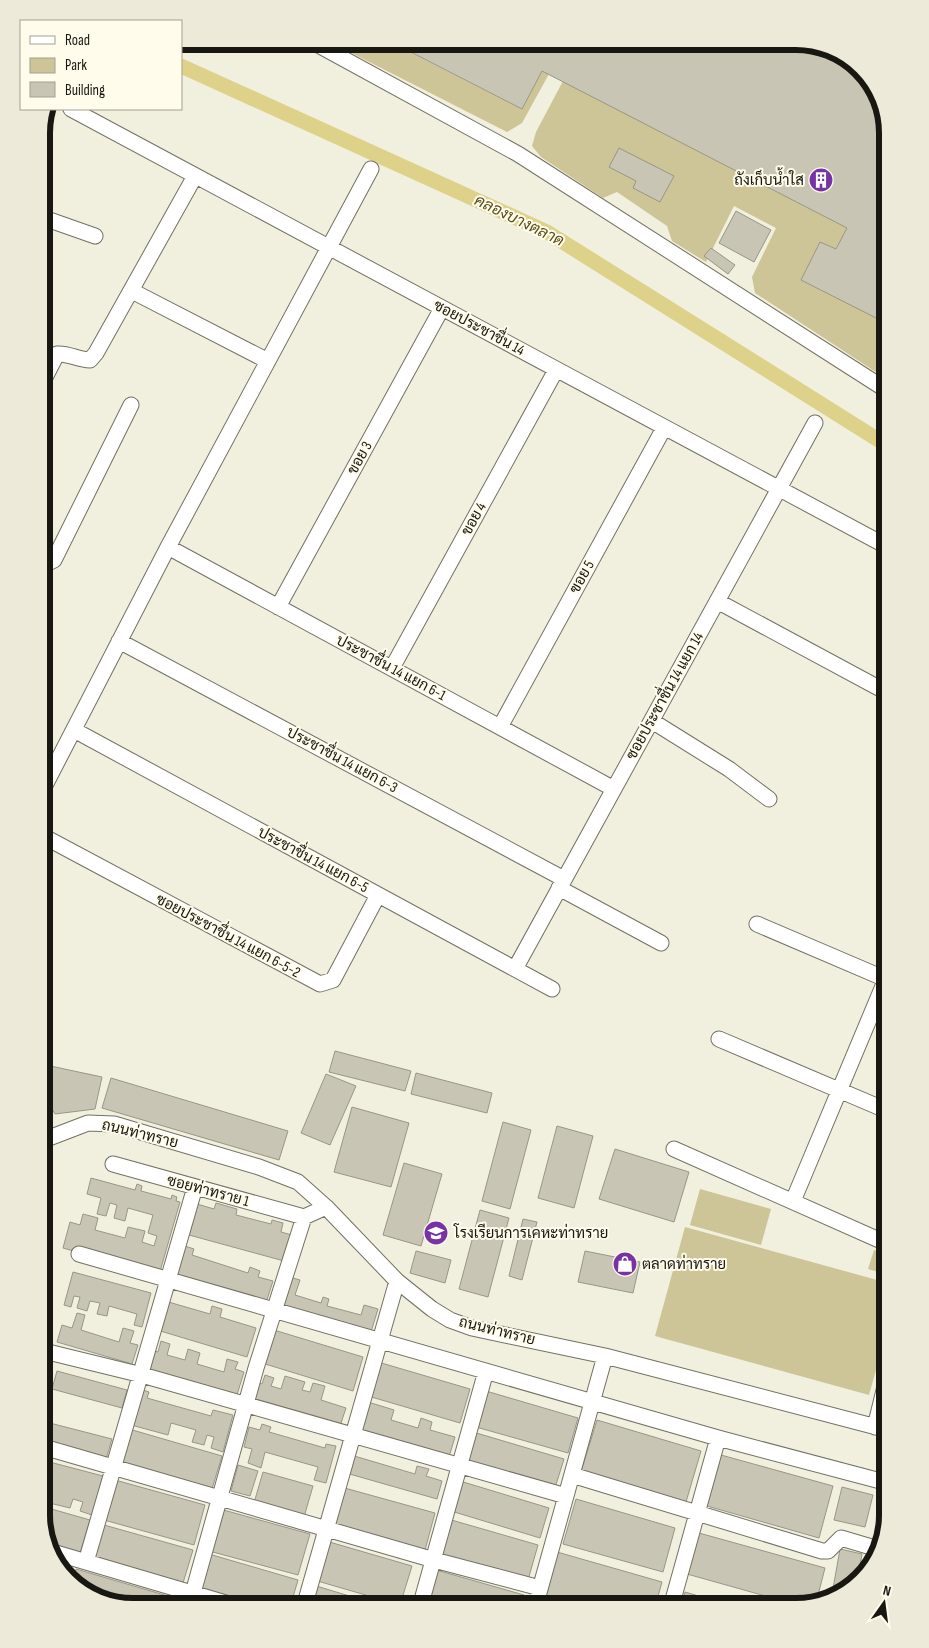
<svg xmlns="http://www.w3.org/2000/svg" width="929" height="1648" viewBox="0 0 929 1648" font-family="'Sofia Sans Condensed',Sarabun,sans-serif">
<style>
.green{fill:#cdc597}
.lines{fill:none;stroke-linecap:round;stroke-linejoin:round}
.canal{stroke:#ded189;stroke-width:15}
.building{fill:#c8c5b5;stroke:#989686}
.street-casing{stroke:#737162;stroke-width:17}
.street{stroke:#fff;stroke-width:15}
.labels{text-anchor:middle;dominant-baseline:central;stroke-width:4;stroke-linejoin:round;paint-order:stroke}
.poi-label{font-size:15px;fill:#181711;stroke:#fffceb;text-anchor:start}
.street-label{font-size:15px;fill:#181711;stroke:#fffceb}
.water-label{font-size:16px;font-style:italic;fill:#584e18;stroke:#fffceb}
.rim{fill:none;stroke:#181711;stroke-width:6}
</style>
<rect width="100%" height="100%" fill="#f1efde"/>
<path class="green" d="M 328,41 L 404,41 L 402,48 L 522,109 L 542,71 L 549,74 L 522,123 L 507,132 Z
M 563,81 L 847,228 L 836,249 L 820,242 L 888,324 L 888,380 L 755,293 L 752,277 L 776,228 L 734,206 L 706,262 L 672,241 L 667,226 L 617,192 L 603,198 L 541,157 L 532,146 L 536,132 Z
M 700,1189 L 771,1209 L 761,1245 L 690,1225 Z
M 685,1227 L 888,1283 L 888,1327 L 869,1395 L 655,1336 Z
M 874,1250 L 888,1254 L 888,1275 L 868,1269 Z"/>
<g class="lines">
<path class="canal" d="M 181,66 L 547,232 L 888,446"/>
</g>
<path class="building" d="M 404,41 L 802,41 L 847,57 L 881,98 L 888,133 L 888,324 L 801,280 L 820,242 L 836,249 L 847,228 L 542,71 L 522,109 L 401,47 Z
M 619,148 L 674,176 L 660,202 L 633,188 L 636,181 L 609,167 Z
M 736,211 L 771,230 L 754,262 L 719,243 Z
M 711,248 L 735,265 L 728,274 L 704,256 Z
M 335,1051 L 411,1071 L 405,1091 L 329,1072 Z
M 41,1064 L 102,1077 L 95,1109 L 55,1114 L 48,1103 L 41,1101 Z
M 416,1073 L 492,1093 L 487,1113 L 411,1094 Z
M 326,1074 L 356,1086 L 330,1145 L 301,1133 Z
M 111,1078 L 288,1131 L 279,1160 L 102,1108 Z
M 352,1107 L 409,1123 L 391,1187 L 334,1172 Z
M 503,1122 L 531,1130 L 510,1209 L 482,1201 Z
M 557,1126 L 593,1136 L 574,1208 L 538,1198 Z
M 615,1149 L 689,1172 L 674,1222 L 599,1199 Z
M 404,1163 L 442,1174 L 421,1246 L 383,1235 Z
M 91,1178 L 135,1190 L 137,1184 L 142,1186 L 141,1191 L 171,1199 L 172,1195 L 177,1197 L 176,1201 L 180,1202 L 159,1275 L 63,1248 L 70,1222 L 80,1225 L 83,1214 L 98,1218 L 95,1230 L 125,1238 L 128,1227 L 145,1231 L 142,1242 L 154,1246 L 157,1236 L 148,1233 L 153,1215 L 128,1208 L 125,1221 L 114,1218 L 117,1205 L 110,1203 L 106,1216 L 97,1214 L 101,1198 L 87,1194 Z
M 216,1203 L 237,1209 L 236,1215 L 271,1224 L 272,1220 L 283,1223 L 281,1232 L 292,1235 L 284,1261 L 189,1235 L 197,1204 L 214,1209 Z
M 480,1210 L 509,1218 L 488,1297 L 459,1289 Z
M 523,1219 L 537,1222 L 522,1280 L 509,1276 Z
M 185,1246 L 194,1249 L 192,1255 L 248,1273 L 250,1267 L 260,1271 L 258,1277 L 273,1281 L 265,1306 L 175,1277 Z
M 416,1251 L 451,1260 L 445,1283 L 410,1273 Z
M 585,1251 L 640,1262 L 633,1293 L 578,1282 Z
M 73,1272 L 151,1293 L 142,1327 L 134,1325 L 137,1314 L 109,1306 L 107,1316 L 97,1314 L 100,1303 L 90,1301 L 87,1311 L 77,1308 L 80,1297 L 74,1296 L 71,1307 L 64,1305 Z
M 286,1276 L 300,1280 L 295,1295 L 321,1303 L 323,1297 L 329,1299 L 327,1306 L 361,1315 L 364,1305 L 378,1309 L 370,1335 L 277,1307 Z
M 165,1301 L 210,1314 L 212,1306 L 222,1309 L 220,1317 L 256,1328 L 247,1357 L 157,1330 Z
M 77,1313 L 85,1315 L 81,1330 L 119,1342 L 123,1328 L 134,1331 L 130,1343 L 138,1345 L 132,1364 L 57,1342 L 62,1325 L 72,1328 Z
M 274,1330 L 363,1357 L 353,1391 L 262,1363 Z
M 161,1341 L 170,1344 L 167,1355 L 185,1360 L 188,1349 L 200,1353 L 197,1364 L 224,1372 L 227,1359 L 238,1362 L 235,1369 L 244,1372 L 236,1398 L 145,1371 L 151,1350 L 158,1352 Z
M 378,1362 L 470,1389 L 460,1423 L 368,1396 Z
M 57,1371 L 127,1390 L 122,1408 L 52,1389 Z
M 265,1375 L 274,1378 L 271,1386 L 281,1389 L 285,1376 L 305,1382 L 302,1390 L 310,1392 L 313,1383 L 325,1386 L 321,1400 L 346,1408 L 339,1429 L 248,1402 L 254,1381 L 262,1384 Z
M 140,1389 L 149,1392 L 147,1398 L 211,1416 L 213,1410 L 233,1415 L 223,1452 L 211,1448 L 214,1437 L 207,1435 L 204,1445 L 192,1442 L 196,1430 L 171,1423 L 168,1435 L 131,1425 Z
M 486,1391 L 578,1418 L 568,1453 L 476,1427 Z
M 368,1402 L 394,1410 L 391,1420 L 418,1428 L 421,1418 L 432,1422 L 430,1430 L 455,1437 L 448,1460 L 359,1433 Z
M 597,1420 L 701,1451 L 686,1502 L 581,1472 Z
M 42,1421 L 112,1439 L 106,1459 L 41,1442 Z
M 262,1424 L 271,1427 L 269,1432 L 325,1448 L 326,1444 L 336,1446 L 326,1483 L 314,1480 L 318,1467 L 265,1452 L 261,1468 L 248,1463 L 252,1449 L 244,1447 L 249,1427 L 260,1430 Z
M 129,1429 L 222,1456 L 211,1492 L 119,1465 Z
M 473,1432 L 564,1459 L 554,1491 L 464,1465 Z
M 351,1455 L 415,1474 L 417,1466 L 429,1469 L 426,1476 L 442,1481 L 437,1499 L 346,1473 Z
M 721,1455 L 833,1486 L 819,1538 L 707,1506 Z
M 42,1460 L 103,1476 L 92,1515 L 80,1511 L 83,1502 L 73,1499 L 70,1508 L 41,1501 Z
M 238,1465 L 258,1471 L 250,1496 L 231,1491 Z
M 263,1472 L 313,1486 L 304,1517 L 254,1503 Z
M 115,1480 L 205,1505 L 194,1545 L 104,1520 Z
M 460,1481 L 549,1508 L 540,1538 L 451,1511 Z
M 341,1487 L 435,1513 L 425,1550 L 330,1524 Z
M 842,1487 L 873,1495 L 865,1527 L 834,1520 Z
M 576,1499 L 675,1528 L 663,1572 L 563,1544 Z
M 41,1506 L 90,1520 L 80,1553 L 47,1544 Z
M 220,1509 L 310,1534 L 298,1575 L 209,1551 Z
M 448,1519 L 538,1545 L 528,1580 L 439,1555 Z
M 104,1525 L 193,1550 L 183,1583 L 94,1558 Z
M 699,1533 L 825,1568 L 816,1603 L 801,1606 L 687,1574 Z
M 326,1541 L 412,1566 L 400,1605 L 314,1580 Z
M 840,1549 L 862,1554 L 858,1578 L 831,1600 Z
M 557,1552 L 662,1582 L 655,1607 L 541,1607 Z
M 209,1554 L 298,1580 L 290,1607 L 265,1607 L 199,1587 Z
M 76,1569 L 178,1599 L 176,1607 L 127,1607 L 82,1591 L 73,1580 Z
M 433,1569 L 524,1595 L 521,1607 L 422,1607 Z
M 313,1585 L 386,1607 L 306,1607 Z
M 685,1592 L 736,1607 L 681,1607 Z"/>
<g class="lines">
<defs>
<path id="street" d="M 311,41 L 518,154 L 888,391
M 71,109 L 888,547
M 41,217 L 95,236
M 132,291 L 268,361
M 41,385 L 57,354 C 69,353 78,360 90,360 L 96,353 L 195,176
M 168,547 L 614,789
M 41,564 L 46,564 L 54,560 L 131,405
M 717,601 L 888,693
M 278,607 L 442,308
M 119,641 L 564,879
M 392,668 L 556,370
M 652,721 L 729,769 L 769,799
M 500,727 L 664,428
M 74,730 L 552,989
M 41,793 L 168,547 L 371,169
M 41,835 L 320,984 L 333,980 L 378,895
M 559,888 L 661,943
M 757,924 L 888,980
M 515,969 L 815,423
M 719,1039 L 888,1111
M 41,1141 L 88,1123 L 114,1124 L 259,1167 L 298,1182 L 326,1207 L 397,1281 L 432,1309 L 450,1320 L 472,1328 L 605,1356 L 888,1430
M 674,1149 L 888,1244
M 113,1164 L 304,1217
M 793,1201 L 886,979
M 79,1254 L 718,1438 L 888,1483
M 48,1352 L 142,1375 L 566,1496
M 875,1427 L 888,1374
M 47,1448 L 434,1560 L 540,1588
M 572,1475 L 822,1551 L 828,1551 L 841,1538 L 878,1549
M 883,1535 L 888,1511
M 49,1551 L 239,1607
M 86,1562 L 195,1187
M 189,1607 L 256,1368 L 304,1217 L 326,1207
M 304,1607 L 397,1281
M 420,1607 L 486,1371
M 535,1607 L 605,1356
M 671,1607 L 718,1438"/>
</defs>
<use href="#street" class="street-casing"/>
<use href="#street" class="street"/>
</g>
<defs>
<symbol id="building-disc" viewBox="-11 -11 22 22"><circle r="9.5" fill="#7932a5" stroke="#fffceb"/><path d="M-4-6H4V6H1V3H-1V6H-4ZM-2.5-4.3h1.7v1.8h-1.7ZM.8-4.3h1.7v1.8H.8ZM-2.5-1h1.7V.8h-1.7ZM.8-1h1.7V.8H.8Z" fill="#fff"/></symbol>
<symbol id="school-disc" viewBox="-11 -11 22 22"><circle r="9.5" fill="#7932a5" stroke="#fffceb"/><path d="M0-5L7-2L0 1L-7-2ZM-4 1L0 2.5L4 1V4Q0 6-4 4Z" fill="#fff"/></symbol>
<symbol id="shop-disc" viewBox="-11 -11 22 22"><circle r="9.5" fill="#7932a5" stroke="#fffceb"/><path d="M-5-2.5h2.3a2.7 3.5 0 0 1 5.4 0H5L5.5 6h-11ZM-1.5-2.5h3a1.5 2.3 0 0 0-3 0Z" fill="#fff"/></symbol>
</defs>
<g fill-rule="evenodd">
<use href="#building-disc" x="807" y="166" width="28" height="28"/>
<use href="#school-disc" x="422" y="1219" width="28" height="28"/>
<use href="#shop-disc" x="611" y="1250" width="28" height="28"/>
</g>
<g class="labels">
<g class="poi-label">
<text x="804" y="180" text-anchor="end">ถังเก็บน้ำใส</text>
<text x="454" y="1233">โรงเรียนการเคหะท่าทราย</text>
<text x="642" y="1264">ตลาดท่าทราย</text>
</g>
<g class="street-label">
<text transform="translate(479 328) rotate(28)">ซอยประชาชื่น 14</text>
<text transform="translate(360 458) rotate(-61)">ขอย 3</text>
<text transform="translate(474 519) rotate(-61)">ขอย 4</text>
<text transform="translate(582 577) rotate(-61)">ฃอย 5</text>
<text transform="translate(391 668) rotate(28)">ประชาชื่น 14 แยก 6-1</text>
<text transform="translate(665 696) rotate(-61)">ซอยประชาชื่น 14 แยก 14</text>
<text transform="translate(342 760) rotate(28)">ประชาชื่น 14 แยก 6-3</text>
<text transform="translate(313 860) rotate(28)">ประชาชื่น 14 แยก 6-5</text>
<text transform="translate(228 936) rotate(28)">ซอยประชาชื่น 14 แยก 6-5-2</text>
<text transform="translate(140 1134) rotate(14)">ถนนท่าทราย</text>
<text transform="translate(208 1191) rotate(15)">ซอยท่าทราย 1</text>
<text transform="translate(497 1331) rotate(14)">ถนนท่าทราย</text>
</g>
<g class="water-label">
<text transform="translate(519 221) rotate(26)">คลองบางตลาด</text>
</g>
</g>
<path d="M0 0H929V1648H0ZM133 50H796A83 83 0 0 1 879 133V1515A83 83 0 0 1 796 1598H133A83 83 0 0 1 50 1515V133A83 83 0 0 1 133 50Z" fill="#edeada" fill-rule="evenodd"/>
<path class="rim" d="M133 50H796A83 83 0 0 1 879 133V1515A83 83 0 0 1 796 1598H133A83 83 0 0 1 50 1515V133A83 83 0 0 1 133 50Z"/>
<rect x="20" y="20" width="162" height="90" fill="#fffceb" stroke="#a3a094"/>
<rect x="30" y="36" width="25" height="8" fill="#ffffff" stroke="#a3a094"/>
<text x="65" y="45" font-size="15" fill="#181711">Road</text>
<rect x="30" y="58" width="25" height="15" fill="#cdc597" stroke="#a3a094"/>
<text x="65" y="70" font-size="15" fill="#181711">Park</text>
<rect x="30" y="82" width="25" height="15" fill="#c8c5b5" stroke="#a3a094"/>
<text x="65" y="95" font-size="15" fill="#181711">Building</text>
<g transform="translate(884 1603) rotate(14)" stroke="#fffceb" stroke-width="4" paint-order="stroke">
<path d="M0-4L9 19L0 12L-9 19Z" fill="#181711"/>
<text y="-8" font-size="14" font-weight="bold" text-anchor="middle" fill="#181711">N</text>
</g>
</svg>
